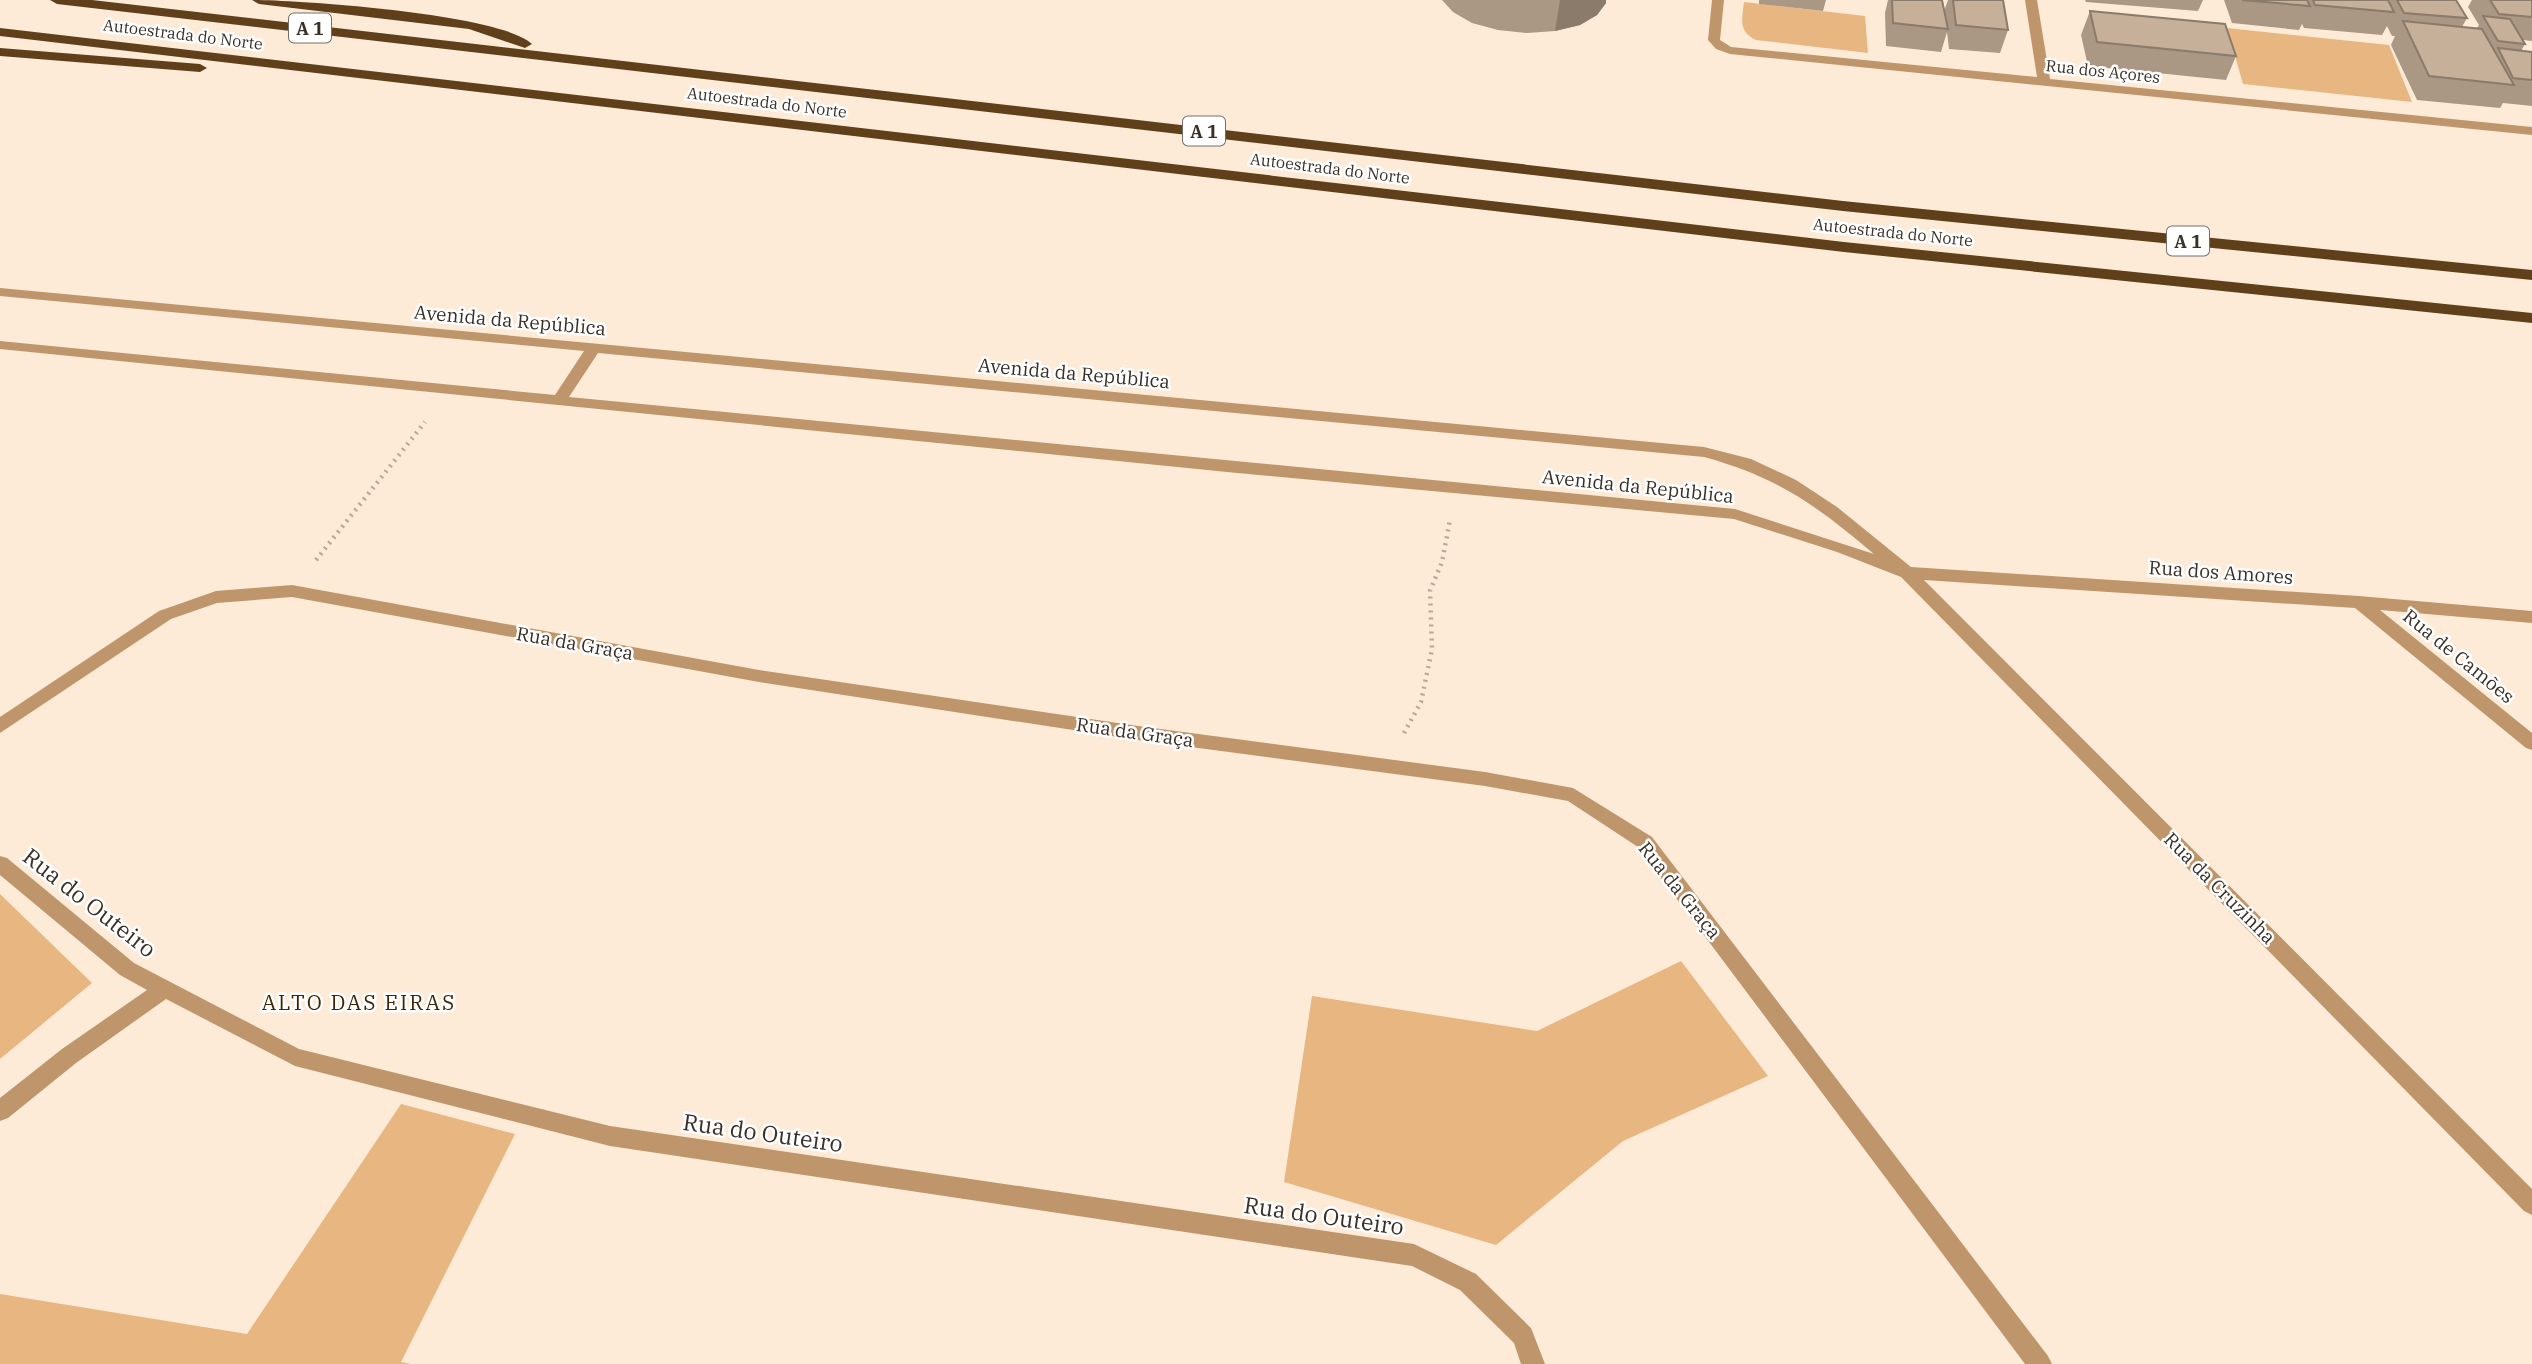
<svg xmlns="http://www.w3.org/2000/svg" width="2532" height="1364" viewBox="0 0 2532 1364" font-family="'IBM Plex Serif',serif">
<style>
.green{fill:#e8b681}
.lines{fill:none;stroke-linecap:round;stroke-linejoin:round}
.path{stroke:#b7a899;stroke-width:4.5;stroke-dasharray:2 5;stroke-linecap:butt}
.street{fill:#bf966b;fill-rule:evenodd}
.highway{fill:#60401b;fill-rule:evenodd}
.wall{fill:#aa9784}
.shaded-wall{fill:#8b7b6b}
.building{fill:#c6b099;stroke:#8b7b6b;stroke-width:2}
.labels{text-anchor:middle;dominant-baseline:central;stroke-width:5;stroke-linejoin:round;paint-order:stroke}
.far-street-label{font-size:16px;fill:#393027;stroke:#fff}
.shield{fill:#fff;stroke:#746e68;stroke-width:2}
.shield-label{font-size:18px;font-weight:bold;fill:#393027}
.street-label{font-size:19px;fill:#393027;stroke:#fff}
.neighbourhood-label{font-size:21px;letter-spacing:2px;fill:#402605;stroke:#fff}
.near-street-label{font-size:23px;fill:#393027;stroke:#fff}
</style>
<rect width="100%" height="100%" fill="#fdebd8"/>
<path class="green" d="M 1744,2 L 1865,16 L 1868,53 L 1756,40 C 1738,31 1742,20 1744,2 Z
M 2227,28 L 2389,45 L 2412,102 L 2243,84 Z
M 0,894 L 92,983 L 0,1059 Z
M 1681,961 L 1768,1076 L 1623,1141 L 1496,1245 L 1284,1182 L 1312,996 L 1537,1031 Z
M 401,1104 L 515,1134 L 401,1362 L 411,1364 L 0,1364 L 0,1294 L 247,1334 Z"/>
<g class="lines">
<path class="path" d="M 316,560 L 425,422
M 1404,733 L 1421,702 L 1432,649 L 1430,591 L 1442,562 L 1450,520"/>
<path class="street" d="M 1712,0 L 1724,0 L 1720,40 L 1731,47 L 2037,77 L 2025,0 L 2037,0 L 2050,79 L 2532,127 L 2532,135 L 1730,54 L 1716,49 L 1708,40 Z
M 0,288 L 1704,447 L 1751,459 L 1796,480 L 1837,507 L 1911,567 L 2359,596 L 2532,611 L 2532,623 L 2380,610 L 2532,733 L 2532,750 L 2526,748 L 2355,608 L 1924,580 L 2532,1189 L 2532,1215 L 2524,1211 L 1901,577 L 1837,552 L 1734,519 L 1227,472 L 0,349 L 0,341 L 555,395 L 584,351 L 0,296 ZM 598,353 L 1704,457 C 1777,477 1816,505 1874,554 L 1735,509 L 569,397 Z
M 292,585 L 759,670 L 1138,726 L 1485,772 L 1573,788 L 1652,837 L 2048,1356 L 2052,1364 L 2025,1364 L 1638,847 L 1568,801 L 1485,786 L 1138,740 L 759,682 L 292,597 L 217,603 L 171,619 L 0,733 L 0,717 L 159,611 L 216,591 Z
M 0,856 L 7,858 L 134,963 L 299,1049 L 610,1126 L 1414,1244 L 1476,1274 L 1531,1328 L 1545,1364 L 1521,1364 L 1514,1343 L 1460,1290 L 1412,1266 L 610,1146 L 295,1066 L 166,999 L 76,1063 L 8,1118 L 0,1121 L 0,1098 L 62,1049 L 147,990 L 120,975 L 0,875 Z"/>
<path class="highway" d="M 50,0 L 92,0 L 1843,201 L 2532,270 L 2532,280 L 1843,211 L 57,4 Z
M 252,0 C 301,0 501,14 532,44 L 525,48 L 469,29 L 259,4 Z
M 0,28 L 1844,242 L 2532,313 L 2532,323 L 1844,252 L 0,36 Z
M 0,48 L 200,64 L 207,68 L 200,72 L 0,56 Z"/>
</g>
<path class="wall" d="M 1442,0 L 1606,0 L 1606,3 L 1597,15 L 1580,25 L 1555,31 L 1527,33 L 1498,30 L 1472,23 L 1453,12 Z
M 1759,0 L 1826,0 L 1823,11 L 1759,4 Z
M 1888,0 L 1942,0 L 1944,11 L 1948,0 L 2003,0 L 2008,30 L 2000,53 L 1949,49 L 1947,32 L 1941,52 L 1886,46 L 1885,13 Z
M 2085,0 L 2203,0 L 2198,11 L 2086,2 Z
M 2224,0 L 2456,0 L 2467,18 L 2462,27 L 2477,28 L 2479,25 L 2468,7 L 2472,0 L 2532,0 L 2532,41 L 2523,40 L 2525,44 L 2521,51 L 2532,52 L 2532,106 L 2503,103 L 2500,108 L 2417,100 L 2391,45 L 2395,36 L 2392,36 L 2387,26 L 2382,35 L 2304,28 L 2302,24 L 2299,30 L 2232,23 Z
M 2090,11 L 2236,56 L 2226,80 L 2088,66 L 2081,35 Z"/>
<path class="shaded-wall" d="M 1560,0 L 1606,0 L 1606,3 L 1597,15 L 1580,25 L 1555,31 Z"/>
<path class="building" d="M 1892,0 L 1942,0 L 1948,29 L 1893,23 Z
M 1953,0 L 2003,0 L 2008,30 L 1956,25 Z
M 2242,0 L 2307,0 L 2310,6 Z
M 2313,0 L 2388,0 L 2394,12 L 2315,5 Z
M 2397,0 L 2456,0 L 2467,18 L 2404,13 Z
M 2490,0 L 2532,0 L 2532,17 L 2499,14 Z
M 2090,11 L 2225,24 L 2236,56 L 2097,42 Z
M 2483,16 L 2510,19 L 2525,44 L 2498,41 Z
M 2403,21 L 2482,29 L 2514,85 L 2429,76 Z
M 2498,48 L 2532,52 L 2532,80 L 2513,78 Z"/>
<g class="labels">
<g class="far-street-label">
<text transform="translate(183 34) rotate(7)">Autoestrada do Norte</text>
<text transform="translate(2103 71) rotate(6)">Rua dos Açores</text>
<text transform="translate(767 102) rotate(7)">Autoestrada do Norte</text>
<text transform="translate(1330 168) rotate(7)">Autoestrada do Norte</text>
<text transform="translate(1893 232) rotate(6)">Autoestrada do Norte</text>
</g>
<g class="shield">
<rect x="289" y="13.5" width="42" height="29" rx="5"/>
<rect x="1183" y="116.5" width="42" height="29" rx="5"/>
<rect x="2167" y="226.5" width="42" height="29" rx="5"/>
</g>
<g class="shield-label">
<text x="310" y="28">A 1</text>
<text x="1204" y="131">A 1</text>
<text x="2188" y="241">A 1</text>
</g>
<g class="street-label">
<text transform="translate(510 320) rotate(5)">Avenida da República</text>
<text transform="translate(1074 373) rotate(5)">Avenida da República</text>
<text transform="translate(1638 486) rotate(6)">Avenida da República</text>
<text transform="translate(2221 572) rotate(4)">Rua dos Amores</text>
<text transform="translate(575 643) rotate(10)">Rua da Graça</text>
<text transform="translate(2459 656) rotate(39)">Rua de Camões</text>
<text transform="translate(1135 732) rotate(8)">Rua da Graça</text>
<text transform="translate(2220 888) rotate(45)">Rua da Cruzinha</text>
<text transform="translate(1680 890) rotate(51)">Rua da Graça</text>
</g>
<g class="neighbourhood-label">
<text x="359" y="1002">ALTO DAS EIRAS</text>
</g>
<g class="near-street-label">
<text transform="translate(90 902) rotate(38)">Rua do Outeiro</text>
<text transform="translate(763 1132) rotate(8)">Rua do Outeiro</text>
<text transform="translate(1324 1215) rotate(8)">Rua do Outeiro</text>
</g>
</g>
</svg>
